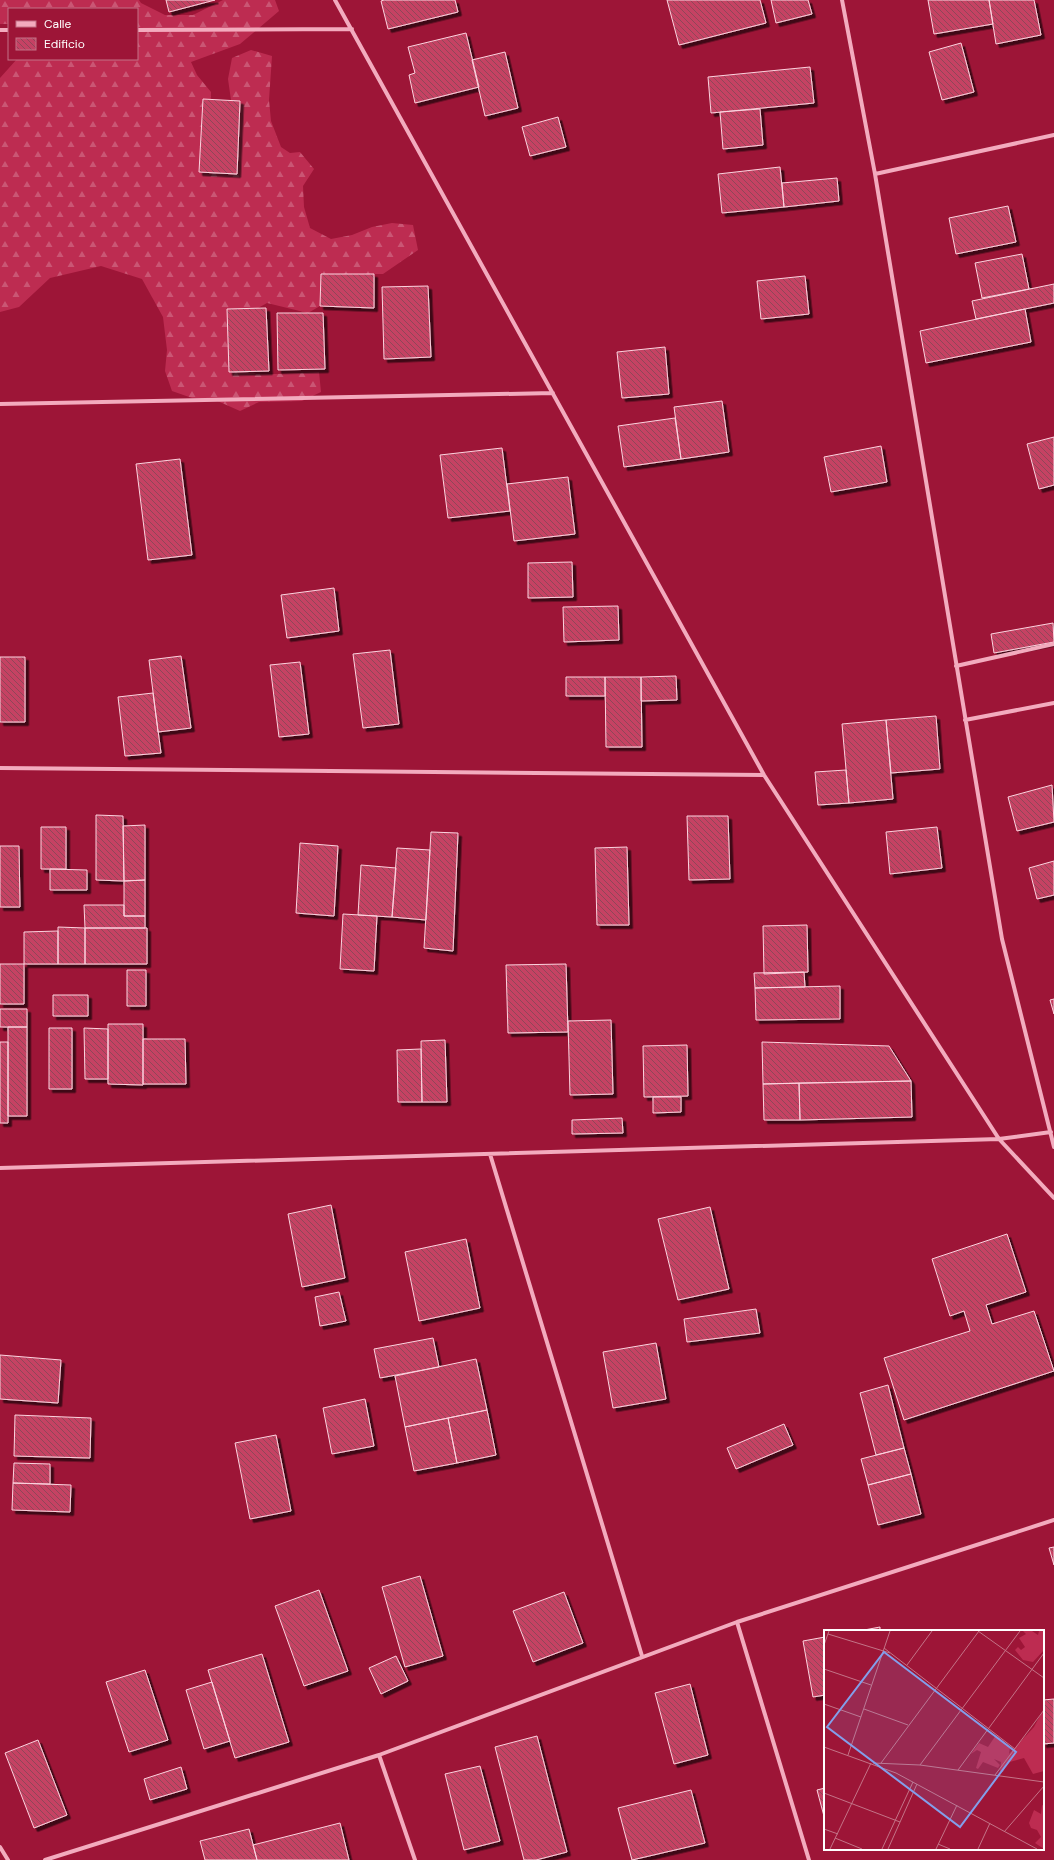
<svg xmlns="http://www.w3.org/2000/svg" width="1054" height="1860" viewBox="0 0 1054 1860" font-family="'DM Sans',sans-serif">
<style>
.forest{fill:url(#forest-firs)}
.building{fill:url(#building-back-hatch);stroke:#fdd3df;filter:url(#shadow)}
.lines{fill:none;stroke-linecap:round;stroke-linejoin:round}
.street{stroke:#f3abbe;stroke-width:4}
.inset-road{fill:none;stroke:#c47387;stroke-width:1}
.view{fill:#839eea;fill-opacity:0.15;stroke:#839eea;stroke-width:2}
.inset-edge{fill:none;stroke:#fff;stroke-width:2}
</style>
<defs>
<pattern id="forest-firs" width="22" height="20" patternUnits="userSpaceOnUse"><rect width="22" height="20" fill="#bd2c51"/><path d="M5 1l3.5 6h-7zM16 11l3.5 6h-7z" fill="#ca5674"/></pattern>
<pattern id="building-back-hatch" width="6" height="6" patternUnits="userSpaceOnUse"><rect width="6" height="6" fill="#c54264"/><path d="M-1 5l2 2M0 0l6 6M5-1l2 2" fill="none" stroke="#8f4659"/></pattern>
<filter id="shadow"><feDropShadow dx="3.5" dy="3.5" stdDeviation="0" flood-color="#0009"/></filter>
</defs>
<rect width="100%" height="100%" fill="#9d1537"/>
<path class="forest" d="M 0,0 L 139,0 L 141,3 L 165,15 L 193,15 L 223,0 L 275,0 L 279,11 L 240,44 L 191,62 L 197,75 L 211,92 L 209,154 L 234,121 L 228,79 L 232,58 L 251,50 L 272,56 L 269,100 L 271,121 L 281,147 L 290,153 L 300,152 L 314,169 L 303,186 L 304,207 L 310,228 L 331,239 L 352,235 L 372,227 L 392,223 L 413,225 L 418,250 L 383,274 L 346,274 L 327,283 L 320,306 L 308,313 L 267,303 L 235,321 L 238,362 L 256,374 L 277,374 L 319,372 L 321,392 L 302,401 L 259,402 L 240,411 L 213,399 L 192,398 L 172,391 L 165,371 L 167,350 L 163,317 L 142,279 L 101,266 L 50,278 L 19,307 L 0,312 L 0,78 L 17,59 L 137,59 L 137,9 L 9,9 L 9,24 L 0,24 Z"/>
<path class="building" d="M 166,0 L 215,0 L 169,12 Z
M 384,0 L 455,0 L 458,12 L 388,29 L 381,1 Z
M 667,0 L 760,0 L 766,23 L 679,45 Z
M 771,0 L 808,0 L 812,14 L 776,23 Z
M 928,0 L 989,0 L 993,24 L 934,34 Z
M 989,0 L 1034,0 L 1041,35 L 996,44 Z
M 466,33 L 479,87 L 415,103 L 409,75 L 415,73 L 408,47 Z
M 961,43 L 974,92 L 942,100 L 929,52 Z
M 505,52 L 518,108 L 485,116 L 472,60 Z
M 810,67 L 814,103 L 711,113 L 708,77 Z
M 203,99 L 240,101 L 237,174 L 199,172 Z
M 760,109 L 763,145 L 723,149 L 720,112 Z
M 558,117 L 566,147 L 530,156 L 522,127 Z
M 780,167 L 784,207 L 722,213 L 718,174 Z
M 837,178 L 839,201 L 784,207 L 782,183 Z
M 1008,206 L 1016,242 L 956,254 L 949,218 Z
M 1022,254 L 1029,289 L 982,298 L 975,263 Z
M 321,274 L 374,274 L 374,308 L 320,306 Z
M 805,276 L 809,314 L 761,319 L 757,281 Z
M 1054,284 L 1054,303 L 976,319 L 972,301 Z
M 428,286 L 431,357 L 384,359 L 382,287 Z
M 266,308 L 269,371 L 229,372 L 227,309 Z
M 1025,309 L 1031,342 L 926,363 L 920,331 Z
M 277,313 L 323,313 L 325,369 L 278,370 Z
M 665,347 L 669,394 L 622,398 L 617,352 Z
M 722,401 L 729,452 L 681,459 L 674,407 Z
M 675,418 L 681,459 L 624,467 L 618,426 Z
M 1054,437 L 1054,485 L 1039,489 L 1027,444 Z
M 881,446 L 887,482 L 831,492 L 824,457 Z
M 502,448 L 510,511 L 448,518 L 440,455 Z
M 180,459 L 192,555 L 148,560 L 136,464 Z
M 568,477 L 575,534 L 514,541 L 507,484 Z
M 572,562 L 573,597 L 528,598 L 528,563 Z
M 334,588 L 339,631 L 287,638 L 281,595 Z
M 618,606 L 619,640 L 564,642 L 563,607 Z
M 1053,623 L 1054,642 L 994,653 L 991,634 Z
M 390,650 L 399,724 L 363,728 L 353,654 Z
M 181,656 L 191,728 L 158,732 L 149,660 Z
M 0,657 L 25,657 L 25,722 L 0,722 Z
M 300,662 L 309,734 L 279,737 L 270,665 Z
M 676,676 L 677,700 L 641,701 L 641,677 Z
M 566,677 L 605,677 L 605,696 L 566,696 Z
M 605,677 L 641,677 L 642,747 L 606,747 Z
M 153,693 L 161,753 L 125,756 L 118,697 Z
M 936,716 L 940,769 L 891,773 L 886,720 Z
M 886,720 L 893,799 L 849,803 L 842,724 Z
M 846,770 L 849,803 L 818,805 L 815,772 Z
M 1052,785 L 1054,822 L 1017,831 L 1008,797 Z
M 96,815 L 123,816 L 124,881 L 96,880 Z
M 687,816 L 728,816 L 730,879 L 689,880 Z
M 145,825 L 145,880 L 124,881 L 123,826 Z
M 41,827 L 66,827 L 66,869 L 41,869 Z
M 937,827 L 942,868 L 890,874 L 886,832 Z
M 431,832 L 458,833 L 453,951 L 424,948 Z
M 300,843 L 338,846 L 334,916 L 296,913 Z
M 0,846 L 19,846 L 20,907 L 0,907 Z
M 627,847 L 629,925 L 597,925 L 595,848 Z
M 397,848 L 430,850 L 426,920 L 392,917 Z
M 1054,861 L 1054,895 L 1037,899 L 1029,868 Z
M 361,865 L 396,868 L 392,917 L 358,915 Z
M 50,869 L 87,870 L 87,890 L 50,890 Z
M 145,880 L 145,916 L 124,916 L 124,881 Z
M 84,905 L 124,905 L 124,916 L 145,916 L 145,928 L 85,928 Z
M 343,914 L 377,916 L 374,971 L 340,969 Z
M 807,925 L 808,972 L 764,974 L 763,926 Z
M 58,927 L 85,928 L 85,964 L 58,964 Z
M 85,928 L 147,928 L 147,964 L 85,964 Z
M 58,931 L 58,964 L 24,964 L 24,932 Z
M 0,964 L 24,964 L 24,1004 L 0,1004 Z
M 566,964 L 568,1032 L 508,1033 L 506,965 Z
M 127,970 L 146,970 L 146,1006 L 127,1006 Z
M 804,972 L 805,987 L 755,988 L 754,973 Z
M 840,986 L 840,1019 L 756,1020 L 755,988 Z
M 53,995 L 88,995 L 88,1016 L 53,1016 Z
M 1054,999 L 1054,1014 L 1050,1000 Z
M 0,1009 L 27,1009 L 27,1027 L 0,1027 Z
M 611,1020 L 613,1094 L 570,1095 L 568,1021 Z
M 108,1024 L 143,1024 L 143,1085 L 108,1084 Z
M 8,1027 L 27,1027 L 27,1116 L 8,1116 Z
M 49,1028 L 72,1028 L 72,1089 L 49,1089 Z
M 84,1028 L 108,1029 L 108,1079 L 85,1079 Z
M 143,1039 L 185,1039 L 186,1084 L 143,1084 Z
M 445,1040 L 447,1102 L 422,1102 L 421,1041 Z
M 0,1042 L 8,1042 L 8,1123 L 0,1123 Z
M 762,1042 L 889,1046 L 911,1081 L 763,1084 Z
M 687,1045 L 688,1096 L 644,1097 L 643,1046 Z
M 421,1049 L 422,1102 L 398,1102 L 397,1050 Z
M 911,1081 L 912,1117 L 800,1120 L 799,1083 Z
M 799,1083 L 800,1120 L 764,1120 L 763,1084 Z
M 653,1097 L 681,1097 L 681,1112 L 653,1113 Z
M 622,1118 L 623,1133 L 572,1134 L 572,1120 Z
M 331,1205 L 345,1278 L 302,1287 L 288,1214 Z
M 710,1207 L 729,1289 L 678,1300 L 658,1219 Z
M 1007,1234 L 1026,1292 L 986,1305 L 992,1324 L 1034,1311 L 1054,1371 L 904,1420 L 884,1358 L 970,1331 L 964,1311 L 950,1316 L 932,1259 Z
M 466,1239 L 480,1308 L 419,1321 L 405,1252 Z
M 339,1292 L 346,1321 L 320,1326 L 315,1297 Z
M 756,1309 L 760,1333 L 687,1342 L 684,1319 Z
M 433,1338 L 439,1367 L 380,1378 L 374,1349 Z
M 656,1343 L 666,1399 L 613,1408 L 603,1352 Z
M 0,1355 L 61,1360 L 58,1403 L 0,1399 Z
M 476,1359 L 487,1410 L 405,1427 L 395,1376 Z
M 888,1385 L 904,1448 L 876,1455 L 860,1393 Z
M 365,1399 L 374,1446 L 332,1454 L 323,1408 Z
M 487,1410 L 496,1455 L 457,1463 L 448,1418 Z
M 15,1415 L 91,1418 L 90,1458 L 14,1456 Z
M 448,1418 L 457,1463 L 414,1471 L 405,1427 Z
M 784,1424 L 793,1445 L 736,1469 L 727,1448 Z
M 276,1435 L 291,1511 L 250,1519 L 235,1443 Z
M 904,1448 L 911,1474 L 868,1485 L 861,1459 Z
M 14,1463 L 50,1464 L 50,1484 L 13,1483 Z
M 911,1474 L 921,1514 L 878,1525 L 868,1485 Z
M 13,1483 L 71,1485 L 70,1512 L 12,1510 Z
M 1054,1547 L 1054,1565 L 1049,1548 Z
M 420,1576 L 443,1656 L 405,1667 L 382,1587 Z
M 319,1590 L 348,1671 L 304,1686 L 275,1606 Z
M 564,1592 L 583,1643 L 533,1662 L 513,1611 Z
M 880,1627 L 880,1631 L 859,1631 Z
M 825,1637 L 825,1695 L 813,1697 L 803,1641 Z
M 262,1654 L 289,1742 L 235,1758 L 208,1670 Z
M 396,1656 L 408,1681 L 381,1694 L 369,1668 Z
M 145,1670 L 168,1740 L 129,1752 L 106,1682 Z
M 212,1682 L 230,1741 L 204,1749 L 186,1690 Z
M 690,1684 L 708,1755 L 674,1764 L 655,1693 Z
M 1054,1699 L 1054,1743 L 1043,1744 L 1043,1700 Z
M 537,1736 L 567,1852 L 536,1860 L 524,1860 L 495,1747 Z
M 38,1740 L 67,1815 L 34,1828 L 5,1753 Z
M 480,1766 L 500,1841 L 464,1850 L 445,1774 Z
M 181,1767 L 187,1789 L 150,1800 L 144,1779 Z
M 825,1788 L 825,1820 L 817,1790 Z
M 691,1790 L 705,1843 L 632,1860 L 618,1808 Z
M 340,1823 L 349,1860 L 257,1860 L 253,1845 Z
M 249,1829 L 257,1860 L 205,1860 L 200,1841 Z"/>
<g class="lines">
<path class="street" d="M 335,0 L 764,775 L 999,1139 L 1054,1198
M 842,0 L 875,174 L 1002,939 L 1054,1147
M 0,30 L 9,30
M 137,30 L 352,29
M 875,174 L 1054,135
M 0,404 L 553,393
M 956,666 L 1054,644
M 965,720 L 1054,703
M 0,768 L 764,775
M 490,1154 L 642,1656
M 0,1168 L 999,1139 L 1051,1132
M 737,1622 L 809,1860
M 379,1755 L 415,1860
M 0,1847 L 8,1860
M 45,1860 L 379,1755 L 737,1622 L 1054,1520"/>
</g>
<g transform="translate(824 1630)">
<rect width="220" height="220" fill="#9d1537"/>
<path d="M 199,1 L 208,1 L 214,5 L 215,1 L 220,1 L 220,20 L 209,32 L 199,30 L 191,20 L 194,17 L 197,20 L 201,17 L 195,8 L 202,4 ZM 220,78 L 220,141 L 209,144 L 200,128 L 182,133 L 179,142 L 176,141 L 177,132 L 170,129 L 176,135 L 174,138 L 159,132 L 154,139 L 152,138 L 157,122 L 153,120 L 147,124 L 155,113 L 164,117 L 172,105 L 186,117 L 185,124 L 210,97 ZM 218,175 L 220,176 L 220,219 L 211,213 L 217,207 L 213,200 L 207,198 L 205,193 L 210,180 L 217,184 Z" fill="#bd2c51"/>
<path class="inset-road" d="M 154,1 L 220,48M 4,4 L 66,23M 0,15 L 5,1M 60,18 L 191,119M 83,35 L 108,1M 0,39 L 47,55M 0,74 L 37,87M 40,79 L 84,95M 0,117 L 72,143 L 213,219M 24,125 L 66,1M 49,133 L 96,135 L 220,152M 57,133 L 155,1M 96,135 L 196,1M 134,140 L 220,23M 171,145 L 220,80M 0,163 L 76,192M 0,199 L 14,204M 180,202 L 220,156M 11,208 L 38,219M 114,214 L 126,219M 6,219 L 47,133M 58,219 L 89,152M 64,219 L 93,154M 112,219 L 133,175M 154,219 L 166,193"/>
<path class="view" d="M 60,22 L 192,122 L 136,197 L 3,97 Z"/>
<rect width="220" height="220" class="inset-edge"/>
</g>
<rect x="8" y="8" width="130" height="52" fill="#9d1537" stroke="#c47387"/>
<rect x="16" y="21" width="20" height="6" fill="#f3abbe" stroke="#c47387"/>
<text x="44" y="28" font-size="12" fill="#ffffff">Calle</text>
<rect x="16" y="38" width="20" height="12" fill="url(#building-back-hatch)" stroke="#c47387"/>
<text x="44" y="48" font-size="12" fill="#ffffff">Edificio</text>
</svg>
